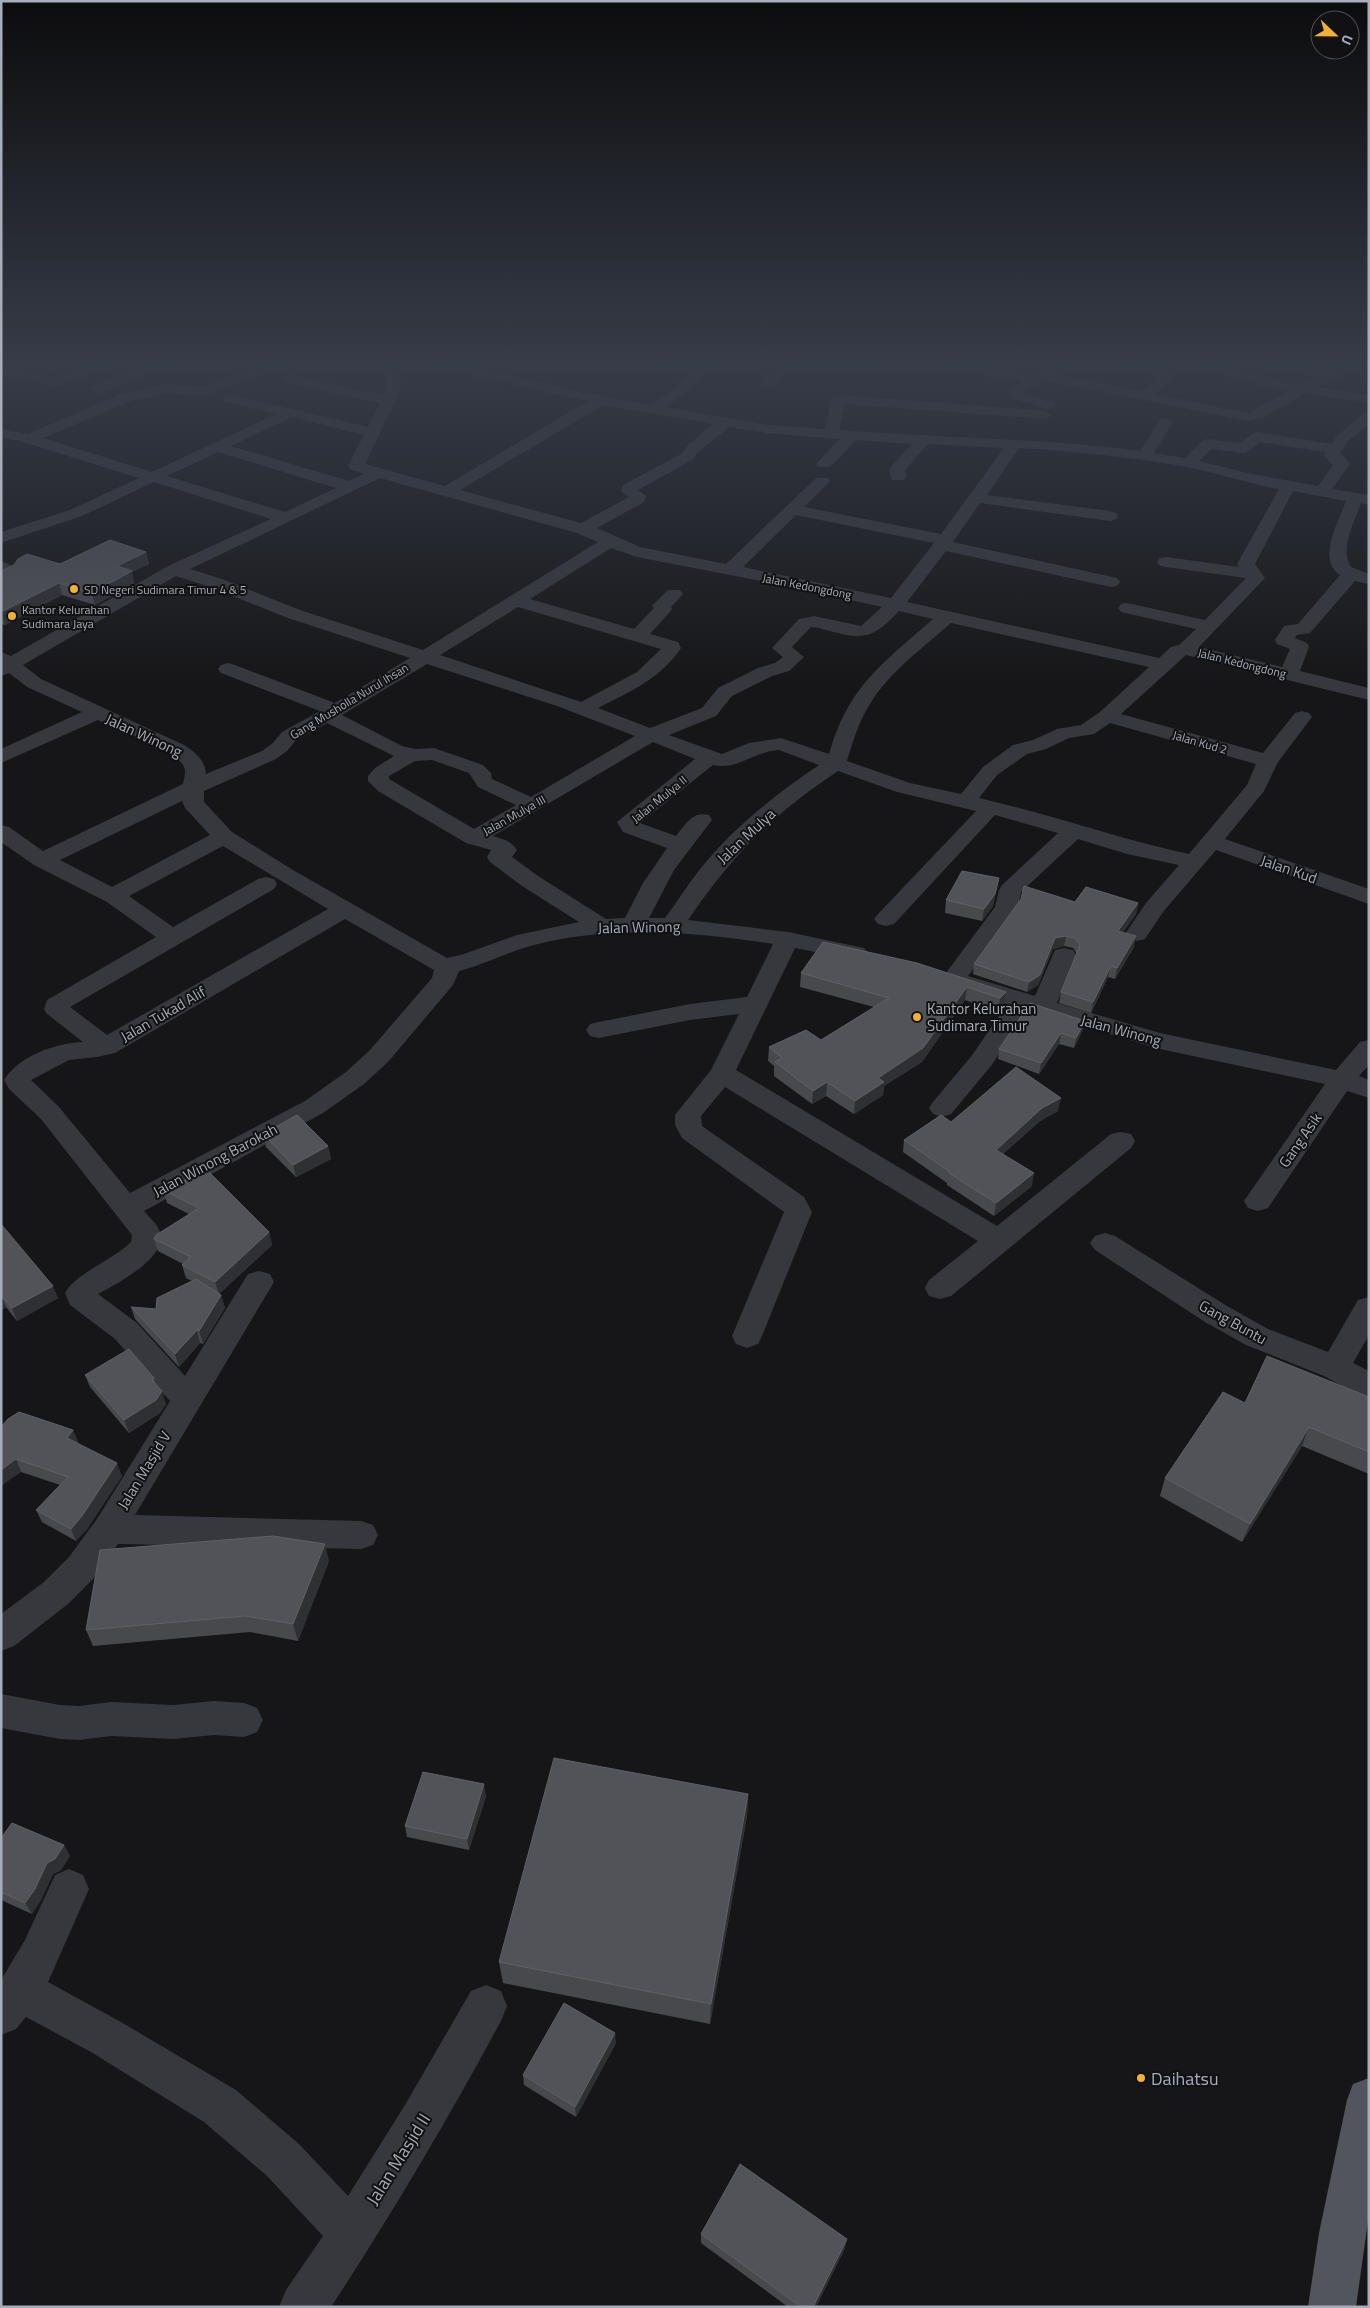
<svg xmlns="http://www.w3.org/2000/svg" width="1370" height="2308" viewBox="0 0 1370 2308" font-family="'Titillium Web',sans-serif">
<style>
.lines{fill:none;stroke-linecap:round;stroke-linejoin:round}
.street{fill:#37383d;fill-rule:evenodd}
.primary{fill:#53555c;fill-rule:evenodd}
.wall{fill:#47494d}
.shaded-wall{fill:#2f3033}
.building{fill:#525359;stroke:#5f6168}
.poi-dot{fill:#f2b134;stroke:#111113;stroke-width:2}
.labels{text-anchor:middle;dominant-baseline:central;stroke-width:4;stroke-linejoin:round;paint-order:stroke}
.far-street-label{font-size:12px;fill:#a8adb8;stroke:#111113}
.far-poi-label{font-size:12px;fill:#a8adb8;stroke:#111113;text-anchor:start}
.street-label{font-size:15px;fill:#a8adb8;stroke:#111113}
.poi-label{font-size:15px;fill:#a8adb8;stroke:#111113;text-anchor:start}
.near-poi-label{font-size:18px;fill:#a8adb8;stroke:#111113;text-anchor:start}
.near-street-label{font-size:18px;fill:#a8adb8;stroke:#111113}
</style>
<rect width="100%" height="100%" fill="#161618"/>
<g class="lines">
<path class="street" d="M 96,362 L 116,362 L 114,365 L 58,387 L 1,373 L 1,365 L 57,378 Z
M 153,362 L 173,362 L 171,365 L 103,392 L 98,393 L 91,389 L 93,386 Z
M 267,362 L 288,362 L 286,365 L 205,395 L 165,393 L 131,401 L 43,438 L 152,472 L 276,414 L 224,401 L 222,398 L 229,394 L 368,427 L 380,403 L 284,382 L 282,379 L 289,375 L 383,395 L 387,384 L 382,362 L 396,362 L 401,384 L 395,401 L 365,464 L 445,486 L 588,401 L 432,366 L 425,362 L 452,362 L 601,396 L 652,405 L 690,375 L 644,366 L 637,362 L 668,362 L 698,368 L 706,362 L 722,362 L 667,407 L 767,425 L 825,429 L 831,400 L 833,397 L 842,395 L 1045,411 L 1052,415 L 1045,419 L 845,404 L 839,430 C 940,438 1040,438 1140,451 L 1161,419 L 1166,418 L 1173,422 L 1154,453 L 1185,458 L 1202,441 L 1207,439 L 1241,443 L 1252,434 L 1257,432 L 1331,444 L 1338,435 L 1364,413 L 1369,412 L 1369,424 L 1348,441 L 1340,453 L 1350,464 L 1332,489 L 1369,495 L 1369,505 L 1361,503 C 1355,521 1339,549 1351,567 L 1369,574 L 1369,584 L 1355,581 L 1310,633 L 1297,635 L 1295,638 L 1307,643 L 1309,647 L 1300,671 L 1369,688 L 1369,700 L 1186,655 L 1121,714 L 1263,753 L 1295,713 L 1302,711 L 1309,713 L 1312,717 L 1278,762 L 1264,791 L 1225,839 L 1369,889 L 1369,904 L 1216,850 L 1163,912 L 1145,939 L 1137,941 L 1129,939 L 1125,934 L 1146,903 L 1179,865 L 1127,854 L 1078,839 L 1021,892 L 1018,908 L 968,976 L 1035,996 L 1055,950 L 1064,948 L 1073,950 L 1076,955 L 1057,1003 L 1160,1033 L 1336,1070 L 1360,1042 L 1369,1040 L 1369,1065 L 1359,1076 L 1369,1080 L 1369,1098 L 1347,1091 L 1268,1208 L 1258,1211 L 1248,1208 L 1244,1201 L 1325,1084 L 1160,1049 L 1028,1010 L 991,1066 L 951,1114 L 942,1117 L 933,1114 L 929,1108 L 933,1102 L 973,1054 L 1007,1004 L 961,988 L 958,984 L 946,982 L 943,977 L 995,907 L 999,890 L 1002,885 L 1058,833 L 995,815 L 894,924 L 886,926 L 878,924 L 874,919 L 878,914 L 976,811 L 897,792 L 838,771 C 772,815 732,855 688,920 L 788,932 L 864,948 L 868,953 L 864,958 L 856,960 L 795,948 L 736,1070 L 997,1226 L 1111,1134 L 1121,1132 L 1131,1134 L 1135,1141 L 1131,1148 L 951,1296 L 940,1299 L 929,1296 L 925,1288 L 929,1280 L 978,1241 L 725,1087 L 701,1116 L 702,1126 L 804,1197 L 812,1212 L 762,1336 L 758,1344 L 747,1348 L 736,1344 L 732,1336 L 784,1212 L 682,1138 L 675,1125 L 675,1115 L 711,1070 L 739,1014 L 690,1020 L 599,1038 L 590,1036 L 586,1030 L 590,1024 L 599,1022 L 690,1004 L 747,997 L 773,944 C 696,932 615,925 538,944 C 511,950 486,964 459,971 L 453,985 L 388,1062 L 364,1084 L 323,1113 L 144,1211 C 149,1217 158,1225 160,1232 C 168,1258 116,1284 98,1294 L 137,1323 L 185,1376 L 248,1274 L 259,1271 L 270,1274 L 274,1282 L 135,1515 L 361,1521 L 373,1525 L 378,1535 L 373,1545 L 361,1549 L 118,1544 L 93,1579 L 68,1604 L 14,1646 L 1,1651 L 1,1614 L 44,1582 L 69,1557 L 97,1519 L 170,1401 L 115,1339 L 70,1305 L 65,1293 C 76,1273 113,1260 131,1242 L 132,1235 L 41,1119 L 9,1089 L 4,1080 C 19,1056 55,1043 83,1042 L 47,1014 L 44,1009 L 47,1000 L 156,937 L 107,902 L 34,865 L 1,842 L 1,825 L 9,827 L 43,851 L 183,784 C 184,778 187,771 183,765 C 175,751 115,728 98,720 L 1,763 L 1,749 L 82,712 L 27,687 L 9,673 L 1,676 L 1,652 L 11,656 L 168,566 L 271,519 L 154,482 L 82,516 L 1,543 L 1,532 L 70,510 L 139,478 L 20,441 L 1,438 L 1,429 L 28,434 L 121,394 L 165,384 L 203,387 ZM 603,405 L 713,424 L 687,446 L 681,454 L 623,485 L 621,491 L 629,497 L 581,523 L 460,490 ZM 292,417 L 364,435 L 348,466 L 350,469 L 364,474 L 349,481 L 231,446 ZM 729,427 L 767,433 L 840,439 L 816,464 L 818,467 L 830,467 L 856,440 L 912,444 L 889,469 L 892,480 L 904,480 L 906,477 L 905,470 L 928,444 L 1004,448 L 941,534 L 804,507 L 830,481 L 828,478 L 816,478 L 726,564 L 640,547 L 597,528 L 644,502 L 646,496 L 638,490 L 692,460 L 698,452 ZM 1260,442 L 1325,452 L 1324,456 L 1333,465 L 1318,486 L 1247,473 L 1199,461 L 1211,449 L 1244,453 L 1249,451 ZM 1019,448 C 1073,451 1128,457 1182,466 C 1214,472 1246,483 1279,489 L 1237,564 L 1239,567 L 1166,557 L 1160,558 L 1157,562 L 1160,566 L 1166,567 L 1246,578 L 1205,620 L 1127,603 L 1121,604 L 1118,608 L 1121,612 L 1196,629 L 1179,645 L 1171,647 L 1159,658 L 907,602 L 946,551 L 1111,587 L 1117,586 L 1120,582 L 1117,578 L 953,542 L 980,503 L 1110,521 L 1116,519 L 1118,516 L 1116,513 L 1110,511 L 987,495 ZM 218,452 L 336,488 L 285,512 L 167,476 ZM 380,478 L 577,533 L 598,542 L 423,650 L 300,610 L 222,579 L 190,569 ZM 1293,491 L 1346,501 C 1339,521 1316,559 1340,575 L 1298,624 L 1284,626 L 1275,640 L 1277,644 L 1290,649 L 1282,667 L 1199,647 L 1265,578 L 1255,564 ZM 796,515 L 934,543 L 891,598 L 743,567 ZM 611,548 L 637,557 L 798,588 L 882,607 L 861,626 L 814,616 L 805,618 L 799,619 L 772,648 L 783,657 L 775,663 L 758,668 L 718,688 L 702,708 L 650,728 L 598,708 C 630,692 661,678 681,648 L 678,642 L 650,634 L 669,613 L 672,609 L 671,607 L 683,594 L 680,590 L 668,590 L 652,606 L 654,608 L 634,629 L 530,599 ZM 176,576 L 210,587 L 288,618 L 410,658 L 335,703 L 235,665 L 228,663 L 221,665 L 218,669 L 221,673 L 320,711 L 282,732 L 273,743 L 262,751 L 206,774 C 205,760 195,752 184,745 L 41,679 L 23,665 ZM 518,607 L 661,649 L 637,672 L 581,702 L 440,655 ZM 899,611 L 933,619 C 904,645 870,670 850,704 C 840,720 834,737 829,754 L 781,738 L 749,743 L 722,754 L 669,735 L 716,716 L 732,696 L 772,676 L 789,671 L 804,657 L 792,647 L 811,627 C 819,627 827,631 834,632 C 867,641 876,635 899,611 ZM 951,623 L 1149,667 L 1100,712 L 1081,725 L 1057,729 L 1033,740 L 1013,745 L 983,767 L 961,794 L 910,783 L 847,761 C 853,741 859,721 870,704 C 889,672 924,647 951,623 ZM 427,664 L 557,706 L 635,736 L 531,797 L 492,779 L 491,773 L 483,765 L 434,748 L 415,749 L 402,746 L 342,715 ZM 327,723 L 394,756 L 375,768 L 368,776 L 368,781 L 378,791 L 466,843 L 491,850 L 487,857 L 490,862 L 522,886 L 579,922 L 517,935 L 461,955 L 447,958 L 293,870 L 232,832 L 204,802 L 204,791 L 276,759 L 287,751 L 296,740 ZM 1110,723 L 1256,764 L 1247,785 L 1189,854 C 1118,839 1050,814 979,798 L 997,775 L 1027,754 L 1046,749 L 1069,738 L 1094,734 ZM 653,742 L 695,759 L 617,822 L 623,832 L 667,848 L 643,883 L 625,918 L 606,919 L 538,876 L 512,857 L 517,850 C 511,841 503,839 493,836 ZM 779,750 L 819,765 C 776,794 734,827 701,868 C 688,884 677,902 665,918 L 649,918 L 674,870 L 712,820 L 709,815 C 692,811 686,824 676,836 L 640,823 L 713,765 C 737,771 754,751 779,750 ZM 432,760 L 469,773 L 478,787 L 516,805 L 474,829 L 389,779 L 389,776 L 415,761 ZM 182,801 L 185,808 L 210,835 L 112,887 L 60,860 ZM 223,846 L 328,909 L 107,1035 L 70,1007 L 274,889 L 277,884 L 274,879 L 266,877 L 258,879 L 173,927 L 129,896 ZM 345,919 L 434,970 L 432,978 L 370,1050 L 346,1072 L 305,1101 L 130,1193 L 59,1107 L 31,1080 L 69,1060 L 97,1057 L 115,1053 Z
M 785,362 L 848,365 L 878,362 C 861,383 821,370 799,365 L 772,385 L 762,385 L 760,382 L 762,379 Z
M 922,362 L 957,362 L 1034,374 L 1058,363 L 1065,367 L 1055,374 L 1141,391 L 1158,377 L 1116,365 L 1114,362 C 1130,362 1164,362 1175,376 L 1155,394 L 1248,413 L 1253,411 L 1286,392 L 1192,365 L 1190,362 L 1213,362 L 1297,386 L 1315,377 L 1266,365 L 1264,362 L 1289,362 L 1326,371 L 1345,362 L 1363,362 L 1318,387 L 1369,395 L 1369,403 L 1305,393 L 1263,418 L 1248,421 L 1044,380 L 1022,392 L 1027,395 L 1054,402 L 1056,405 L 1049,409 L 1013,399 L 1008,390 L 1021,381 L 929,366 Z
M 1,561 L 17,568 L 20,572 L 17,576 L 1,583 Z
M 1105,1233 L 1115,1236 L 1227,1306 L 1268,1329 L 1328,1352 L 1358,1300 L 1369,1297 L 1369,1335 L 1353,1363 L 1369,1371 L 1369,1398 L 1358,1395 L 1324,1376 L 1246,1345 L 1205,1322 L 1095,1250 L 1090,1243 L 1095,1236 Z
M 1,1694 L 60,1705 L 79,1706 L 111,1702 L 173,1705 L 214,1701 L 244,1703 L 257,1708 L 263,1720 L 257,1732 L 244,1737 L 214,1735 L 173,1739 L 111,1736 L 79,1740 L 60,1739 L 1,1728 Z
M 69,1869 L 83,1875 L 89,1889 L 48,1982 L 121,2022 L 236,2090 L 299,2144 L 348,2196 L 405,2105 L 471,1991 L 486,1985 L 501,1991 L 507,2006 L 501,2021 C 448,2119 392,2214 331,2307 L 279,2307 L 286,2290 L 323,2236 L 267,2176 L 204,2122 L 91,2052 L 26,2017 L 16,2029 L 1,2035 L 1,1980 L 25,1940 L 55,1875 Z"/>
<path class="primary" d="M 1369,2078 L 1369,2214 L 1356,2307 L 1308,2307 L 1319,2233 L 1347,2100 L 1353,2084 Z"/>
</g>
<path class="wall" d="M 146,552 L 149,564 L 132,572 L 134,583 L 95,605 L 62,595 L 5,625 L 1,624 L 1,571 L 60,564 Z
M 999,878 L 993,906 L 982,921 L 945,913 L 946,900 Z
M 1075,902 L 1138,903 L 1136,914 L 1123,932 L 1134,947 L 1115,979 L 1108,977 L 1091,1013 L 1059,1003 L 1061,992 L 1077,954 L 1073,948 L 1064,946 L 1053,949 L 1038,985 L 1027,992 L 973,974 L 974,964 Z
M 823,942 L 1006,992 L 1004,1005 L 998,1012 L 965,1000 L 922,1062 L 884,1086 L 883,1095 L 854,1114 L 826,1096 L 812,1104 L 774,1076 L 774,1066 L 768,1061 L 769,1047 L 821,1040 L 874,1007 L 800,987 L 801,973 Z
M 1085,1021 L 1082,1031 L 1074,1048 L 1059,1044 L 1039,1074 L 998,1059 L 999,1049 Z
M 1058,1111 L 1040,1121 L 1003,1154 L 1032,1186 L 994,1216 L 947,1185 L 947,1183 L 903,1152 L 904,1140 L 951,1122 Z
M 263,1134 L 328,1146 L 331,1159 L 296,1177 L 266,1147 Z
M 163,1190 L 269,1232 L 272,1245 L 219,1294 L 221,1295 L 225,1308 L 203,1344 L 200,1343 L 179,1367 L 135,1319 L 131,1307 L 156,1309 L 192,1281 L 186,1278 L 182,1265 L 183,1264 L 158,1251 L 154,1239 L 189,1214 L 167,1203 Z
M 1,1224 L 58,1298 L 17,1321 L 6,1307 L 1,1310 Z
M 85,1375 L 154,1378 L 156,1385 L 166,1404 L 160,1413 L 129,1433 L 90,1387 Z
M 1369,1397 L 1369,1474 L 1302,1446 L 1242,1542 L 1160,1496 L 1165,1478 L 1245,1403 Z
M 1,1427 L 73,1430 L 78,1443 L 77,1443 L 122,1476 L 87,1529 L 76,1541 L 42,1522 L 36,1510 L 60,1485 L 21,1472 Z
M 329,1561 L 298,1641 L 250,1632 L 93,1646 L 86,1630 Z
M 748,1794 L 747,1816 L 710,2024 L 503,1983 L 499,1962 Z
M 486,1796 L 469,1850 L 407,1837 L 405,1826 Z
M 1,1838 L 64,1845 L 70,1856 L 61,1870 L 53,1874 L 41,1900 L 32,1914 L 1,1900 Z
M 616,2043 L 576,2117 L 524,2085 L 523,2075 Z
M 701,2234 L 845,2248 L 816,2307 L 788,2307 L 701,2243 Z"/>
<path class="shaded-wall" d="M 146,552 L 149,564 L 132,572 L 134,583 L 95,605 L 92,593 L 117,566 Z
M 59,583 L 62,595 L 5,625 L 1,612 Z
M 999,878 L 993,906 L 982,921 L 984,909 Z
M 1138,903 L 1136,914 L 1116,942 L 1118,931 Z
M 1066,936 L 1064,946 L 1053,949 L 1038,985 L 1027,992 L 1029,982 L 1055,938 Z
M 1136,936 L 1134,947 L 1115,979 L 1117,968 Z
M 1111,966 L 1108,977 L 1091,1013 L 1093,1002 Z
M 967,987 L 965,1000 L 922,1062 L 884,1086 L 883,1095 L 854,1114 L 855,1101 Z
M 1006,992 L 1004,1005 L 998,1012 L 1000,998 Z
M 1085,1021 L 1082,1031 L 1074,1048 L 1076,1038 Z
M 1061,1033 L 1059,1044 L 1039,1074 L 1041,1063 Z
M 827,1082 L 826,1096 L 812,1104 L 813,1091 Z
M 1061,1098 L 1058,1111 L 1040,1121 L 994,1162 L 996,1150 L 1042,1108 Z
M 328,1146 L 331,1159 L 296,1177 L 293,1165 Z
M 1034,1173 L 1032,1186 L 994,1216 L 996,1203 Z
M 269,1232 L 272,1245 L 219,1294 L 215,1282 Z
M 53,1286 L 58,1298 L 17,1321 L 12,1308 Z
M 1,1295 L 6,1307 L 1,1310 Z
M 221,1295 L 225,1308 L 203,1344 L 199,1331 Z
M 197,1330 L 200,1343 L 179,1367 L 175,1354 Z
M 162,1391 L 166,1404 L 160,1413 L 129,1433 L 124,1420 Z
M 1309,1427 L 1302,1446 L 1242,1542 L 1250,1524 Z
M 73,1430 L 78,1443 L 72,1451 L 67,1438 Z
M 16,1459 L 21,1472 L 1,1486 L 1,1470 Z
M 117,1463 L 122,1476 L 87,1529 L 76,1541 L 71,1529 Z
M 325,1544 L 329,1561 L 298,1641 L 293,1624 Z
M 484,1784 L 486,1796 L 469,1850 L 467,1839 Z
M 748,1794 L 747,1816 L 710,2024 L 711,2004 Z
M 64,1845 L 70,1856 L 61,1870 L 53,1874 L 41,1900 L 32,1914 L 25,1903 L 47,1863 Z
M 615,2033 L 616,2043 L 576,2117 L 575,2107 Z
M 847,2239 L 845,2248 L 816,2307 L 813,2307 Z"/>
<path class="building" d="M 110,540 L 146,552 L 117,566 L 132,571 L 92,593 L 59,583 L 1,612 L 1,571 L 14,565 L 18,559 L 27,554 L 60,564 Z
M 962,871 L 999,878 L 995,894 L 984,909 L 946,900 Z
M 1024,886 L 1075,902 L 1086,887 L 1138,903 L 1118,931 L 1136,936 L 1117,968 L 1111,966 L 1093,1002 L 1061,992 L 1080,945 L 1075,938 L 1066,936 L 1055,938 L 1040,975 L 1029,982 L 974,964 L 1021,899 Z
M 823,942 L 917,963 L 1006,992 L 1000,998 L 967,987 L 923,1048 L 878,1078 L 884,1082 L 855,1101 L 827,1082 L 813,1091 L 775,1062 L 782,1058 L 769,1047 L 806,1030 L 821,1040 L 889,998 L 801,973 Z
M 1030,1003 L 1085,1021 L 1076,1038 L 1061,1033 L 1041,1063 L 999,1049 Z
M 1016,1067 L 1061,1098 L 1042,1108 L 996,1150 L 1034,1173 L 996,1203 L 949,1173 L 950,1172 L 904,1140 L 941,1115 L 951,1122 Z
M 297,1115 L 328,1146 L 293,1165 L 263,1134 Z
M 207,1170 L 269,1232 L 215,1282 L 182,1265 L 191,1257 L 154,1239 L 156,1235 L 199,1208 L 163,1190 Z
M 1,1224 L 53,1286 L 12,1308 L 1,1295 Z
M 196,1279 L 221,1295 L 199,1331 L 197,1330 L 175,1354 L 131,1307 L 156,1309 L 157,1298 Z
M 129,1349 L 154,1378 L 152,1380 L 162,1391 L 156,1400 L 124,1420 L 85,1375 Z
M 1267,1356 L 1369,1397 L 1369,1452 L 1309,1427 L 1250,1524 L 1165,1478 L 1223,1392 L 1245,1403 Z
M 19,1412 L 73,1430 L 67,1438 L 117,1463 L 82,1516 L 71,1529 L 36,1510 L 68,1477 L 16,1459 L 1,1470 L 1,1427 L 8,1419 Z
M 273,1536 L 325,1544 L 293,1624 L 245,1616 L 86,1630 L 100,1550 Z
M 554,1758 L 748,1794 L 711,2004 L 499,1962 Z
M 423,1772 L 484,1784 L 467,1839 L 405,1826 Z
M 12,1823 L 64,1845 L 55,1859 L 47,1863 L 35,1889 L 25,1903 L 1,1892 L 1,1838 Z
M 564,2003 L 615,2033 L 575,2107 L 523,2075 Z
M 740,2164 L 847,2239 L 813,2307 L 801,2307 L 701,2234 Z"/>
<linearGradient id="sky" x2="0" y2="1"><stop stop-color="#0c0c0d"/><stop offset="0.53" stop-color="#363c48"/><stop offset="1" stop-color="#363c48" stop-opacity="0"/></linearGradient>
<rect width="1370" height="685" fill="url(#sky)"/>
<g class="poi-dot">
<circle cx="74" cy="589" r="5"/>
<circle cx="12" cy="616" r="5"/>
<circle cx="917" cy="1017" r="5"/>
<circle cx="1141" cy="2078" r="5"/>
</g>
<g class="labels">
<g class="far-street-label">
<text transform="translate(807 586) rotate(11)">Jalan Kedongdong</text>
<text transform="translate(1242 663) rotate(14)">Jalan Kedongdong</text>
<text transform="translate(349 701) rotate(-31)">Gang Musholla Nurul Ihsan</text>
<text transform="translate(1200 742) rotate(16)">Jalan Kud 2</text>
<text transform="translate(659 799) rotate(-39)">Jalan Mulya II</text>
<text transform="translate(514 815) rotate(-29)">Jalan Mulya III</text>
</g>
<g class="far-poi-label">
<text x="84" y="589">SD Negeri Sudimara Timur 4 &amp; 5</text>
<text x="22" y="609">Kantor Kelurahan<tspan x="22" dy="14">Sudimara Jaya</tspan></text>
</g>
<g class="street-label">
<text transform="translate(144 735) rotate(25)">Jalan Winong</text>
<text transform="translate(746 836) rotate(-43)">Jalan Mulya</text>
<text transform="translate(1289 869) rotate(19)">Jalan Kud</text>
<text transform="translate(639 927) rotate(-1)">Jalan Winong</text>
<text transform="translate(163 1014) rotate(-30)">Jalan Tukad Alif</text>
<text transform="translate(1121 1030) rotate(15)">Jalan Winong</text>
<text transform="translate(1300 1140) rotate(-55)">Gang Asik</text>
<text transform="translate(215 1160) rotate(-28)">Jalan Winong Barokah</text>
<text transform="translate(1233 1322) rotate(29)">Gang Buntu</text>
<text transform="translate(144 1470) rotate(-59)">Jalan Masjid V</text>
</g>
<g class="poi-label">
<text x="927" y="1008">Kantor Kelurahan<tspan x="927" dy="17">Sudimara Timur</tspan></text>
</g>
<g class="near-poi-label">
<text x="1151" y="2078">Daihatsu</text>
</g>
<g class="near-street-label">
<text transform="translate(398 2159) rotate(-58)">Jalan Masjid II</text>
</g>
</g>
<rect width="1370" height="2308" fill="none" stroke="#a8adb8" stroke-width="5"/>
<g transform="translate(1335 35) rotate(112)"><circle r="24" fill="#111113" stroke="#4d4f55"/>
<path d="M0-4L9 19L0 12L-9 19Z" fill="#f2b134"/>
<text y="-8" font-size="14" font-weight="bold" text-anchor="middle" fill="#a8adb8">U</text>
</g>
</svg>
